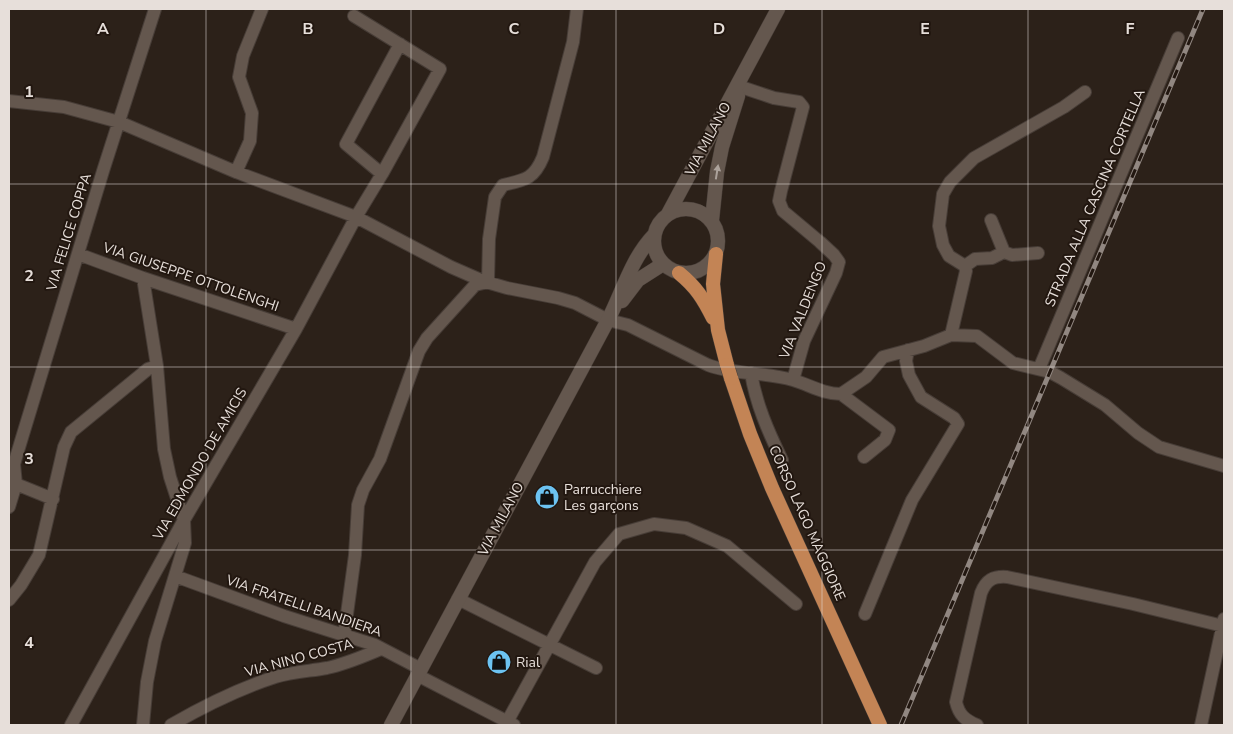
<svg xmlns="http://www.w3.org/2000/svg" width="1233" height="734" viewBox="0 0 1233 734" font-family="'Nunito Sans',sans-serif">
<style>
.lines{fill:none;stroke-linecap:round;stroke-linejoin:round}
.minor-casing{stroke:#473d37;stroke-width:14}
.secondary-casing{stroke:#473d37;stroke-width:15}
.trunk-casing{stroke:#473d37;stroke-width:15}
.minor{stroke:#64574e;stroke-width:12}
.secondary{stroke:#64574e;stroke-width:14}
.trunk{stroke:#c38455;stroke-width:14}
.rail-casing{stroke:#918781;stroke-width:5}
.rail{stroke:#221710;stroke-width:3;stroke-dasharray:9;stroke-linecap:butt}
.trunk-bridge-casing{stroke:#473d37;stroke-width:15;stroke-linecap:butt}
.trunk-bridge{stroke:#c38455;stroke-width:14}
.oneway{fill:#aca29b}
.grid{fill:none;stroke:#e7dfda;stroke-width:1;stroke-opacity:0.55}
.labels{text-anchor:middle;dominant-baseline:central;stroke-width:4;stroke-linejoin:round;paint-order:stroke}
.street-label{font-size:14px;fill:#e7dfda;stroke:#221710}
.poi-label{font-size:14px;fill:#e7dfda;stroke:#221710;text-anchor:start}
.grid-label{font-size:16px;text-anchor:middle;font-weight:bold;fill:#e7dfda;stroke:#221710;stroke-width:4;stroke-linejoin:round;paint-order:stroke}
</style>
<rect width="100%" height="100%" fill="#2c2119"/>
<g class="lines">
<defs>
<path id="minor" d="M 741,87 L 774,98 L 799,102 L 803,107 L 781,191 L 779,201 L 783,211 L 820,242 L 834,255 L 839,262 L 836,273 L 804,341 L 793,380
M 9,101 L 64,107 L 119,122 L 236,172 L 356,217 L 451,267 L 483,281 L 507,288 L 558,298 L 575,303 L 608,320 L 628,325 L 708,365 C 735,375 765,372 793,380 C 810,385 823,394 841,394 L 866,377 L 883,357 L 924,346 L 951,335 L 977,336 L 1013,363 L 1050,372 L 1061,378 L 1105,405 L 1138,433 L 1159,447 L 1224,466
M 236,172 L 250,141 L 252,113 L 239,77 L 243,56 L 262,9
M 382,174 L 346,144 L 400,44
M 991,220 L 1004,252
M 78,254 L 143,278 L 296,329
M 965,266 L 975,259 L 992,258 L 1004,252 L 1012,255 L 1038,253
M 951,335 L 966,271 L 965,266 L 949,256 L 943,245 L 939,226 L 943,194 L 950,182 L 974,158 L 1064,107 L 1085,92
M 1039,369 L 1178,38
M 751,373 C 756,404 768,431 782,460
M 841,394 L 889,430 L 885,440 L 864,457
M 16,484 L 53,499
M 9,507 L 16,484 L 14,464 L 103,171 L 155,9
M 175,576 L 284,616 L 375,645 L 421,669
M 458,599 L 596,668
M 9,600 L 21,585 L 39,555 L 64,447 L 71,432 L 148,369 L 157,366
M 865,614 L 912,500 L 958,424 L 954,418 L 921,397 L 909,375 L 906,361 L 908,350
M 344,636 L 355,555 L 358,505 L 363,490 L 380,459 L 419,351 L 427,338 L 475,285 L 488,282 L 489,239 L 495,197 L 503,185 C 525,180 534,179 543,157 L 573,42 L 577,9
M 417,675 L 514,725
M 507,722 L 595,562 L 619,534 L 654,524 L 686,528 L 727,546 L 796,604
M 71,725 L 184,520 L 296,329 L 356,217 L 382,174 L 440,69 L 354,16
M 143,725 L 147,682 L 155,641 L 185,543 L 184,520 L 170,477 L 164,449 L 157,366 L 143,278
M 171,725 C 204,706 238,689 275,677 C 292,672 310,671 327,668 C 346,664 364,656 381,649
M 977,725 C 965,720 959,715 956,702 L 981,593 C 986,580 993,576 1007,577 L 1133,604 L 1223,626
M 1201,725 L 1224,619"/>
<path id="secondary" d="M654 241a32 32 0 1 1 64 0a32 32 0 1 1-64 0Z
M 668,214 L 778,9
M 712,220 L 717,172 L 722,147 L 738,96
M 622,301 L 638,280 L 663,264
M 391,725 L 608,320 C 623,291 631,259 654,235"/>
<path id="trunk" d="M 716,254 L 713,284 L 718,330 L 727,365
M 679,273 C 696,287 703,298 713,318
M 731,378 L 750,434 L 772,488 L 880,725"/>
</defs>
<use href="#minor" class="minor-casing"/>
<use href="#secondary" class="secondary-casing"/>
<use href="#trunk" class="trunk-casing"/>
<use href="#minor" class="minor"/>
<use href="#secondary" class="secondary"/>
<use href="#trunk" class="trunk"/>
<defs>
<path id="rail" d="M 901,725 L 1203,9"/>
</defs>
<use href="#rail" class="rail-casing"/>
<use href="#rail" class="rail"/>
<defs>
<path id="trunk-bridge" d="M 727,365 L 731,378"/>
</defs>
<use href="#trunk-bridge" class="trunk-bridge-casing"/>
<use href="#trunk-bridge" class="trunk-bridge"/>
</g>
<defs><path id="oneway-solid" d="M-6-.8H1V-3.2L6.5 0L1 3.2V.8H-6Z" transform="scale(1.25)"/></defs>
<use class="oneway" href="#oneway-solid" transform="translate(717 172) rotate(-81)"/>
<path class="grid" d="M 206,9 L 206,725M 411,9 L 411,725M 616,9 L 616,725M 822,9 L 822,725M 1028,9 L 1028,725M 9,184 L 1224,184M 9,367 L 1224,367M 9,550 L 1224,550"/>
<defs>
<symbol id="shop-disc" viewBox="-11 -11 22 22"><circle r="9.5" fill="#6cc3f2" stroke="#221710"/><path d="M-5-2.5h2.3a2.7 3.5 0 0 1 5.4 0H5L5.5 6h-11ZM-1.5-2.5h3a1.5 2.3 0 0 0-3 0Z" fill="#111"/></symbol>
</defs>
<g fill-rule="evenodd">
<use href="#shop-disc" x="533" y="483" width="28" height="28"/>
<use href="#shop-disc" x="485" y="648" width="28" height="28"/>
</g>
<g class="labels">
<g class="street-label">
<text transform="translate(708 139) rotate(-62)">VIA MILANO</text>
<text transform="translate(1095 198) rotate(-67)">STRADA ALLA CASCINA CORTELLA</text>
<text transform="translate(69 232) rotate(-73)">VIA FELICE COPPA</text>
<text transform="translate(191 277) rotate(19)">VIA GIUSEPPE OTTOLENGHI</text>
<text transform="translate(803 310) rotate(-68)">VIA VALDENGO</text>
<text transform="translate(200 464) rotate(-60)">VIA EDMONDO DE AMICIS</text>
<text transform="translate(501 519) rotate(-62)">VIA MILANO</text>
<text transform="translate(807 523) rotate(66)">CORSO LAGO MAGGIORE</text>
<text transform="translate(304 606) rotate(19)">VIA FRATELLI BANDIERA</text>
<text transform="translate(299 658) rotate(-15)">VIA NINO COSTA</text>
</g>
<g class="poi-label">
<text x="564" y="489">Parrucchiere<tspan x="564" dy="16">Les garçons</tspan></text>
<text x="516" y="662">Rial</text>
</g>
</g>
<g class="grid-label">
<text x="103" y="34">A</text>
<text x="308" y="34">B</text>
<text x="514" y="34">C</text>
<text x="719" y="34">D</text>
<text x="925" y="34">E</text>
<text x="1130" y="34">F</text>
<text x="29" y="97">1</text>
<text x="29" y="281">2</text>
<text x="29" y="464">3</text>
<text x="29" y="648">4</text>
</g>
<rect width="1233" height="734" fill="none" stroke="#e7dfda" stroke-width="20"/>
</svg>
